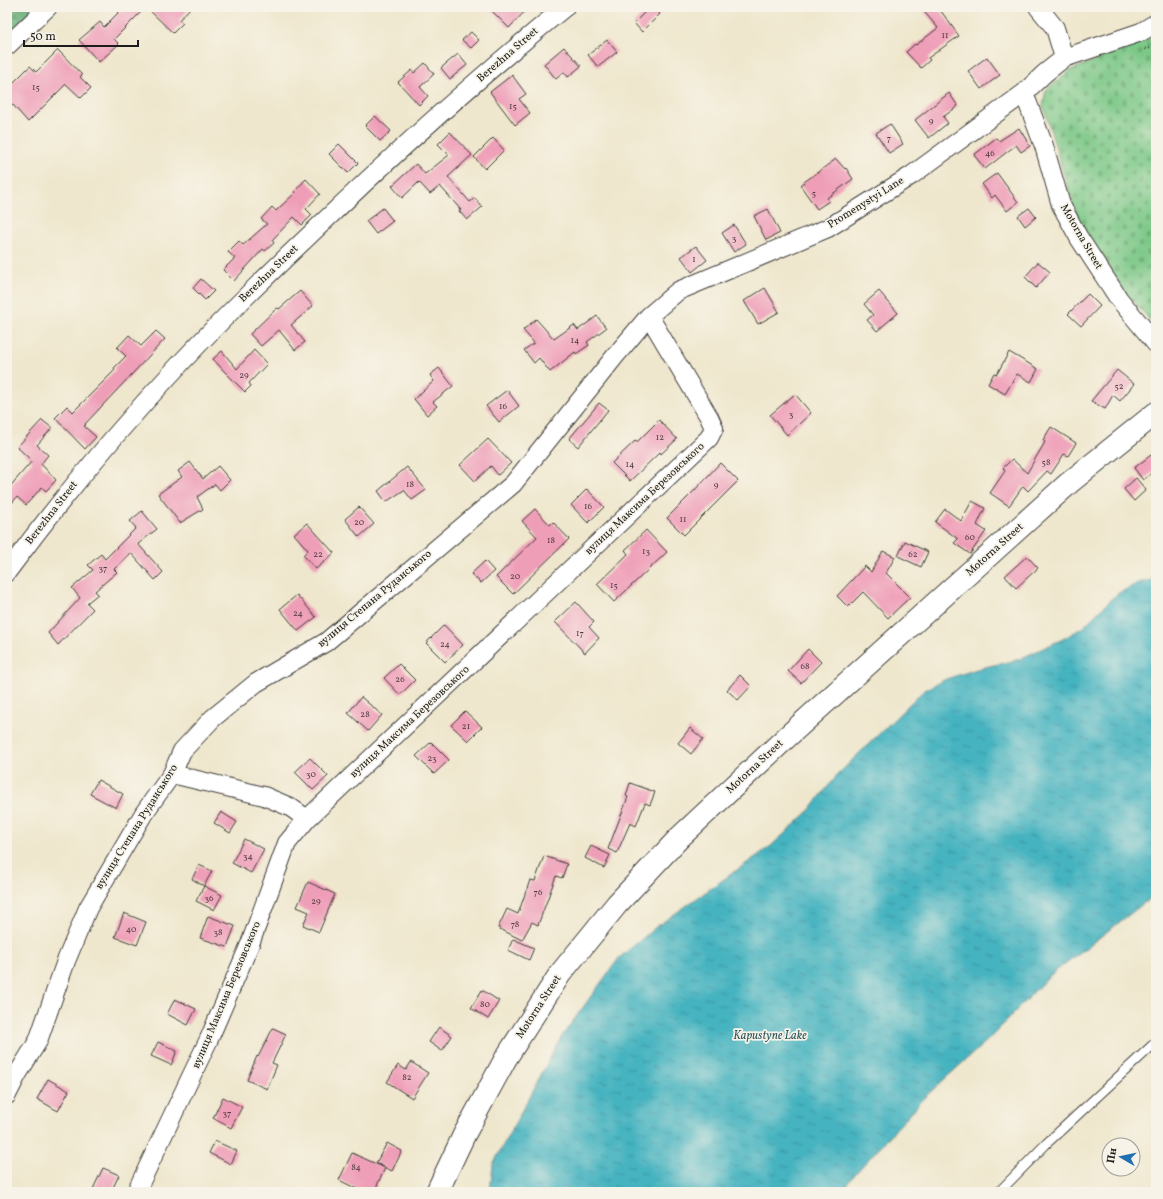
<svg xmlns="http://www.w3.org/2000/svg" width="1163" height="1199" viewBox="0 0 1163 1199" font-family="Vollkorn,serif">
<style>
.forest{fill:url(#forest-firs);stroke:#406448}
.cemetery{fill:url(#cemetery-stones);stroke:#4c7252}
.water{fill:url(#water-ripples);stroke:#30686e}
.building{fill:#ef9eb8}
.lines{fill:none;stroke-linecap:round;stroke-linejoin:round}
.service-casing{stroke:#3c3a37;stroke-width:11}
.minor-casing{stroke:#3c3a37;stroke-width:20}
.tertiary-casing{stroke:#3c3a37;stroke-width:24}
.path{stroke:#3c3a37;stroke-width:2.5;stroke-dasharray:1 3;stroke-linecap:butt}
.service{stroke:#fff;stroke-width:9}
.minor{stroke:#fff;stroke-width:18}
.tertiary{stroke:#fff;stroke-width:22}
.labels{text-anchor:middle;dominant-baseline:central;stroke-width:3.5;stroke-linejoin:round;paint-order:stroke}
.number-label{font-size:9px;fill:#513c43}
.street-label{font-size:11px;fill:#1c1c1c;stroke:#f7f3e8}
.water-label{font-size:12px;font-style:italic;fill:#2c585e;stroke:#f7f3e8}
</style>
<defs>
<pattern id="forest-firs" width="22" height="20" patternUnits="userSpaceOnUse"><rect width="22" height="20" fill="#65ac74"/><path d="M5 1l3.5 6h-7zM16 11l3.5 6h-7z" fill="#528b5e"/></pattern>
<pattern id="cemetery-stones" width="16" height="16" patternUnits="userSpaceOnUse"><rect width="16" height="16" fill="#7cc887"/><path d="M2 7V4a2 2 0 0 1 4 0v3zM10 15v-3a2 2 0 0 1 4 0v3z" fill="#6bab74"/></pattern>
<pattern id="water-ripples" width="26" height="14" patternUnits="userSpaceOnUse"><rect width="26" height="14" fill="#45b3c0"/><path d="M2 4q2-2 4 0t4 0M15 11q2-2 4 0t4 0" fill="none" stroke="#39919b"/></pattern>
</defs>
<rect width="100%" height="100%" fill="#f7f3e8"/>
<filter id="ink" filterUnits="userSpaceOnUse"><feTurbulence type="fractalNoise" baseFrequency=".025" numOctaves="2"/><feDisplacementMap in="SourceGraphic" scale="8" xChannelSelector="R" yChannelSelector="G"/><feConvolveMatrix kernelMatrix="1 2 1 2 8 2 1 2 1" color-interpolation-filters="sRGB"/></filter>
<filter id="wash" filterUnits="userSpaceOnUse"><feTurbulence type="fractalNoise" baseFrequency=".012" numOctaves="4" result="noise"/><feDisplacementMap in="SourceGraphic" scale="16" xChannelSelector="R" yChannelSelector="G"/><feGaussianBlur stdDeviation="0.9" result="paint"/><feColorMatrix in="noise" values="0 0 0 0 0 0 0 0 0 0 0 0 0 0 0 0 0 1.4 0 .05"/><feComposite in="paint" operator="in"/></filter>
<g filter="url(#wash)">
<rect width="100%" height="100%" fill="#efe7cd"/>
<path class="forest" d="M 7,7 L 37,7 L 7,38 Z"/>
<path class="cemetery" d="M 1156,36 L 1156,327 L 1122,288 L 1076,215 L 1043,105 L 1046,90 L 1071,70 Z"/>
<path class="water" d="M 1156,579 L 1156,894 L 1048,977 L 990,1038 L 927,1095 L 855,1174 L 842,1192 L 490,1192 L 493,1164 L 562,1036 L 619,958 L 656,927 L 771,846 L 807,813 L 838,774 L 924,690 L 946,679 L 980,668 L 1017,660 L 1063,639 L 1083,627 L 1117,594 L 1138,583 Z"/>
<g id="blocks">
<path class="building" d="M 124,7 L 191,7 L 179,20 L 183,23 L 173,33 L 146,7 L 114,39 L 119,44 L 99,62 L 79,40 L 100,22 L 104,27 Z
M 488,7 L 529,7 L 509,28 Z
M 650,7 L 653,7 L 660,14 L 642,32 L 634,23 Z
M 920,7 L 938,7 L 959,36 L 928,58 L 930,60 L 921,68 L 906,52 L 915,44 L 916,45 L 938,28 Z
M 471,32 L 479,40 L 471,48 L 462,40 Z
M 607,40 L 617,52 L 598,67 L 588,55 Z
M 564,47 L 581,66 L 568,77 L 564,72 L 556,79 L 544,64 Z
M 58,50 L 82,75 L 80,77 L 91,88 L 81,98 L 66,84 L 28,122 L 13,105 L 7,110 L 7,89 L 30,66 L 36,72 Z
M 458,54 L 467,65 L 450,79 L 441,68 Z
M 987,57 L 1000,75 L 981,89 L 968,71 Z
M 425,63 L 434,74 L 420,87 L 428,96 L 419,105 L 398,82 L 412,70 L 414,73 Z
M 512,75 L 526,94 L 519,99 L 530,113 L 515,125 L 490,92 Z
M 949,93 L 958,106 L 943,117 L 948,123 L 929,138 L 915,120 Z
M 375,116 L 391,131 L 380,141 L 365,126 Z
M 890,124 L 903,144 L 889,153 L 876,133 Z
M 1019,128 L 1030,146 L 1021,152 L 1016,145 L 985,169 L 974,155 L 996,138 L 999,141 Z
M 450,132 L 472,155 L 448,177 L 470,202 L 475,198 L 482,207 L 467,220 L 459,211 L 461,210 L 440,186 L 430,194 L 419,182 L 402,198 L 392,186 L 416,164 L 425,174 L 449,155 L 438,144 Z
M 493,138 L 504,150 L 485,169 L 474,157 Z
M 339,144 L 358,163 L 348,173 L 329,154 Z
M 836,159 L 845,169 L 846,168 L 853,179 L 827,198 L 829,201 L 817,209 L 800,185 Z
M 997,173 L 1018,202 L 1007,211 L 995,195 L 992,198 L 982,184 Z
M 306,179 L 320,194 L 306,209 L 312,215 L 302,225 L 294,217 L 272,240 L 274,243 L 265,251 L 263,249 L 234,281 L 223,270 L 235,258 L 228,252 L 239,241 L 243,245 L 267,224 L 261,219 L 272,207 L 276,211 L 296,192 L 295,191 Z
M 383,208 L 393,221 L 376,234 L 366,221 Z
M 1029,208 L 1036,217 L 1025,226 L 1018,216 Z
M 768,209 L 780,233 L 766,240 L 754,216 Z
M 734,225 L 746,244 L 734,252 L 722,233 Z
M 696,246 L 707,260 L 692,272 L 681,257 Z
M 1038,262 L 1050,272 L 1036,288 L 1025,277 Z
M 201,279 L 214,291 L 205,300 L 193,288 Z
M 765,288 L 779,312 L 758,324 L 744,301 Z
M 300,291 L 313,306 L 291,325 L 305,342 L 295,350 L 279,330 L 261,346 L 250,334 L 277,308 L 279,309 Z
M 879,291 L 898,313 L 877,331 L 867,320 L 873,315 L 864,304 Z
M 1088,294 L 1100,306 L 1081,326 L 1068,314 Z
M 597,316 L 606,328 L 587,342 L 589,345 L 576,354 L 575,352 L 550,372 L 539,358 L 534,363 L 524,350 L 534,343 L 523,330 L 536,319 L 554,339 L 574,325 L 578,330 Z
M 156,331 L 165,339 L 85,424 L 86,425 L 84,426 L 96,437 L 85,449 L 55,418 L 67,406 L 73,412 L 115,370 L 114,368 L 126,356 L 117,348 L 129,335 L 141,346 Z
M 254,350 L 267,364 L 249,383 L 251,386 L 245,392 L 224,371 L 213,359 L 222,351 L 237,369 Z
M 1009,352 L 1038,369 L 1031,382 L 1017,374 L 1005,394 L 988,384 L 994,373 L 997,374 Z
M 439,368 L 453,386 L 433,402 L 437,406 L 427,415 L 414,399 L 434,381 L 430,375 Z
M 1117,370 L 1134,384 L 1120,401 L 1113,395 L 1105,409 L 1091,401 Z
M 507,390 L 519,406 L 499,422 L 486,406 Z
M 795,394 L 811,413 L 787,435 L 770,415 Z
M 599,403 L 608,410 L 578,447 L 569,439 Z
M 42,420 L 52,428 L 37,445 L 48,455 L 41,464 L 56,480 L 46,491 L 42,487 L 26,505 L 17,497 L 7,509 L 7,490 L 32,461 L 17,447 Z
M 659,420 L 677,439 L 661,454 L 660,452 L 630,481 L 612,463 L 636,440 L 637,442 Z
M 1051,427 L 1076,443 L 1068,456 L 1064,454 L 1051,474 L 1047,471 L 1028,491 L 1023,486 L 1009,506 L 990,493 L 1005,471 L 1003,468 L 1012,459 L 1027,473 L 1045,442 L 1043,440 Z
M 488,439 L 511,463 L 498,475 L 491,466 L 475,481 L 460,465 Z
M 1151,455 L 1156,461 L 1156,470 L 1143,480 L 1134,468 Z
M 190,462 L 203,479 L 218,466 L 230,480 L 220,490 L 215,484 L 197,497 L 203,509 L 180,523 L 158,494 L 182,477 L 178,471 Z
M 720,463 L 738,481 L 684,535 L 667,518 L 694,491 Z
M 407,467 L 426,490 L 412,500 L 404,490 L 386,502 L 378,491 Z
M 1136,478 L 1146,490 L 1134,501 L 1124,489 Z
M 587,489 L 604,507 L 588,523 L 571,505 Z
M 972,501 L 985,508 L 977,525 L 986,531 L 970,554 L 954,543 L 958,539 L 935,522 L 945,509 L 961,521 Z
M 359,507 L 374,524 L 359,537 L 345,519 Z
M 535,509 L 550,525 L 553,522 L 569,539 L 513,594 L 496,577 L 537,537 L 522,521 Z
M 142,511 L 157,529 L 138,544 L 163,572 L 155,580 L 131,553 L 114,569 L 117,572 L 95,591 L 98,594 L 87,603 L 93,609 L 58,645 L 48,633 L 80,598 L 72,588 L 93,570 L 88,565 L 101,554 L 105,559 L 136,528 L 130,521 Z
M 307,523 L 334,553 L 316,569 L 303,555 L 308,550 L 294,534 Z
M 646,530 L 667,552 L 614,602 L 597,584 L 628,554 L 625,550 Z
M 905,541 L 928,552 L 921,567 L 898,556 Z
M 883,551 L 895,557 L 886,573 L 910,597 L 888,618 L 863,592 L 848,607 L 837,596 L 865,566 L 871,572 Z
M 1027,556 L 1038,568 L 1016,588 L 1005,576 Z
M 485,561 L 494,571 L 481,583 L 471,574 Z
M 297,595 L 316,617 L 298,631 L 280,609 Z
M 576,602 L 594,622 L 589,627 L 599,638 L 585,653 L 555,622 Z
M 444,625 L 463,645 L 445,662 L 426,643 Z
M 808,649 L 821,662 L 801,683 L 788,671 Z
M 399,664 L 415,680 L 400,695 L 384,678 Z
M 740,675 L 751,686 L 738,700 L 727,690 Z
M 361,697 L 382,715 L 368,731 L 348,713 Z
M 465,711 L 482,727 L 468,741 L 451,725 Z
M 690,728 L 703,739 L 691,754 L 678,743 Z
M 431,742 L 449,760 L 434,774 L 416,756 Z
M 310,758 L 328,776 L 313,790 L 295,772 Z
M 98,780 L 123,794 L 116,808 L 90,794 Z
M 630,783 L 655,792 L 650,805 L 645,803 L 636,826 L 630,823 L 617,853 L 608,849 L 628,797 L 626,796 Z
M 221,812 L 237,822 L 230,833 L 214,823 Z
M 244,839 L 264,849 L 251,873 L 232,863 Z
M 591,846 L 610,855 L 604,868 L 585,858 Z
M 544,856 L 567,864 L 562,878 L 556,876 L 538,925 L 532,922 L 522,940 L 498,928 L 507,909 L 518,914 L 530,880 L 535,881 Z
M 199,865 L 212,871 L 204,886 L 192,879 Z
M 308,882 L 335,894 L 319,932 L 303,925 L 309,912 L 297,907 Z
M 204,886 L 222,895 L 214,910 L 196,901 Z
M 124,913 L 146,922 L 137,945 L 115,937 Z
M 208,916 L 235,926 L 227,947 L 200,938 Z
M 513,939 L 534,948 L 529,960 L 508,950 Z
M 482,990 L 499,1001 L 488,1019 L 471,1008 Z
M 175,999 L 196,1009 L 188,1025 L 167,1014 Z
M 439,1027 L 452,1036 L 442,1051 L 429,1042 Z
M 273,1028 L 286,1034 L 272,1063 L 277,1065 L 267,1089 L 247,1080 L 257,1056 L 258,1057 Z
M 158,1042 L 177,1051 L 171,1065 L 151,1056 Z
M 411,1062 L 428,1073 L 412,1098 L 387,1082 L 398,1065 L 406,1070 Z
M 48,1079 L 69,1091 L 58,1111 L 37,1099 Z
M 223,1097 L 242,1107 L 231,1128 L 213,1118 Z
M 215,1141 L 237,1151 L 231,1164 L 209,1153 Z
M 387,1143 L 402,1151 L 392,1171 L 376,1163 Z
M 352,1153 L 385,1168 L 374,1192 L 363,1192 L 339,1180 Z
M 103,1168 L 119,1175 L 111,1192 L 101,1192 L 93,1189 Z"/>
</g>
</g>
<g filter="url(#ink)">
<use href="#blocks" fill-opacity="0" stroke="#3c3a37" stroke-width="1"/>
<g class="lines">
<defs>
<path id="service" d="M 999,1192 L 1047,1143 L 1156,1042"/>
<path id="minor" d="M 1038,7 L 1055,28 L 1064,58
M 7,46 L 48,7
M 1024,93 L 1044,146 L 1061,205 L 1079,238 L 1119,299 L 1156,344
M 7,572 C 60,500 117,431 178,366 C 222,318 270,273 317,228 C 397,151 479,77 565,7
M 172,774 L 264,796 L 290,807 L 307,819
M 7,1095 L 17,1075 L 38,1041 L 66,961 L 88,908 L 144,813 L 172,774 L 182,751 L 213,718 L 256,683 L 326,642 L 513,484 L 616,355 L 649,316 L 678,291 L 828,228 L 912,175 L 1024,93 L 1045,73 L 1064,58 L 1141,32 L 1156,23
M 136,1192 L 209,1039 L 250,944 L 287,843 L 307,819 L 709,438 L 714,428 L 709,417 L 649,316"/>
<path id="tertiary" d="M 437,1192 L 464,1135 L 506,1058 L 560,974 L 617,904 L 680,837 L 788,736 L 1069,483 L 1156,413"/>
</defs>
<use href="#service" class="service-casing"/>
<use href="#minor" class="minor-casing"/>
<use href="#tertiary" class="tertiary-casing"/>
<path class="path" d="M 1145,49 L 1156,47"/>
<use href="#service" class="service"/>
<use href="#minor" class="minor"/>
<use href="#tertiary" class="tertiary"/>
</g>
</g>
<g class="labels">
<g class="number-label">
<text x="945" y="35">11</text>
<text x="36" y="87">15</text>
<text x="513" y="106">15</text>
<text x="931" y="121">9</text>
<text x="889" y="138">7</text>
<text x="990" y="153">46</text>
<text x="814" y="193">5</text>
<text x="734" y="238">3</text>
<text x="694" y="259">1</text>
<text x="575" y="340">14</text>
<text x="244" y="375">29</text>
<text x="1119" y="386">52</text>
<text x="503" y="406">16</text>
<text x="791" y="414">3</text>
<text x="660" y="437">12</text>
<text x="1046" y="462">58</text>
<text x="630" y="464">14</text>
<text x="410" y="484">18</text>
<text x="716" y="485">9</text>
<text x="588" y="506">16</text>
<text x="683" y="519">11</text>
<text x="359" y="522">20</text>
<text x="970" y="537">60</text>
<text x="551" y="540">18</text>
<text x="646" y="551">13</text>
<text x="318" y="554">22</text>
<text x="913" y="554">62</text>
<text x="103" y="568">37</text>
<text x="515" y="576">20</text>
<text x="614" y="585">15</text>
<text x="298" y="613">24</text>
<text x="580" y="633">17</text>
<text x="445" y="644">24</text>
<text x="805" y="666">68</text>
<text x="400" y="679">26</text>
<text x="365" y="714">28</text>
<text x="466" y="726">21</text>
<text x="432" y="758">23</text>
<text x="311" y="774">30</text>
<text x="248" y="856">34</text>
<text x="538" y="892">76</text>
<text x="209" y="898">36</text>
<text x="316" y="901">29</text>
<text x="515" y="924">78</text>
<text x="131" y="929">40</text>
<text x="218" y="932">38</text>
<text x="485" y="1004">80</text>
<text x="407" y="1077">82</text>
<text x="227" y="1113">37</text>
<text x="356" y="1167">84</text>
</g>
<g class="street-label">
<text transform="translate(508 55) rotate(-41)">Berezhna Street</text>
<text transform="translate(866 203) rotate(-32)">Promenystyi Lane</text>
<text transform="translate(1081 237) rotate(60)">Motorna Street</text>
<text transform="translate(269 274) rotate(-44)">Berezhna Street</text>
<text transform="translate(645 499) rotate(-43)">вулиця Максима Березовського</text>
<text transform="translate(52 513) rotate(-52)">Berezhna Street</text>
<text transform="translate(995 550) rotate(-42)">Motorna Street</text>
<text transform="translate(375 599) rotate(-40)">вулиця Степана Руданського</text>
<text transform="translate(410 722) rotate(-43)">вулиця Максима Березовського</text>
<text transform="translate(755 767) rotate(-43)">Motorna Street</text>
<text transform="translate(137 827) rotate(-58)">вулиця Степана Руданського</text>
<text transform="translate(227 995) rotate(-67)">вулиця Максима Березовського</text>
<text transform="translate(539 1007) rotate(-57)">Motorna Street</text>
</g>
<g class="water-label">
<text x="770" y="1036">Kapustyne Lake</text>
</g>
</g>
<rect width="1163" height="1199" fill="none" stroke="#f7f3e8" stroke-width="24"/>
<g transform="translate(1121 1157) rotate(279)"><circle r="19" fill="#f7f3e8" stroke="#9f9d96"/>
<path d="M0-3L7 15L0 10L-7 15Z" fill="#1f6fb2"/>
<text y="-6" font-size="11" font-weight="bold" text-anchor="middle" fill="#1c1c1c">Пн</text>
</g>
<path d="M24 40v6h114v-6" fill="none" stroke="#1c1c1c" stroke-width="2"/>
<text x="30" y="40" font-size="12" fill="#1c1c1c" stroke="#f7f3e8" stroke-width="3" paint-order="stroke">50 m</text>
</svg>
